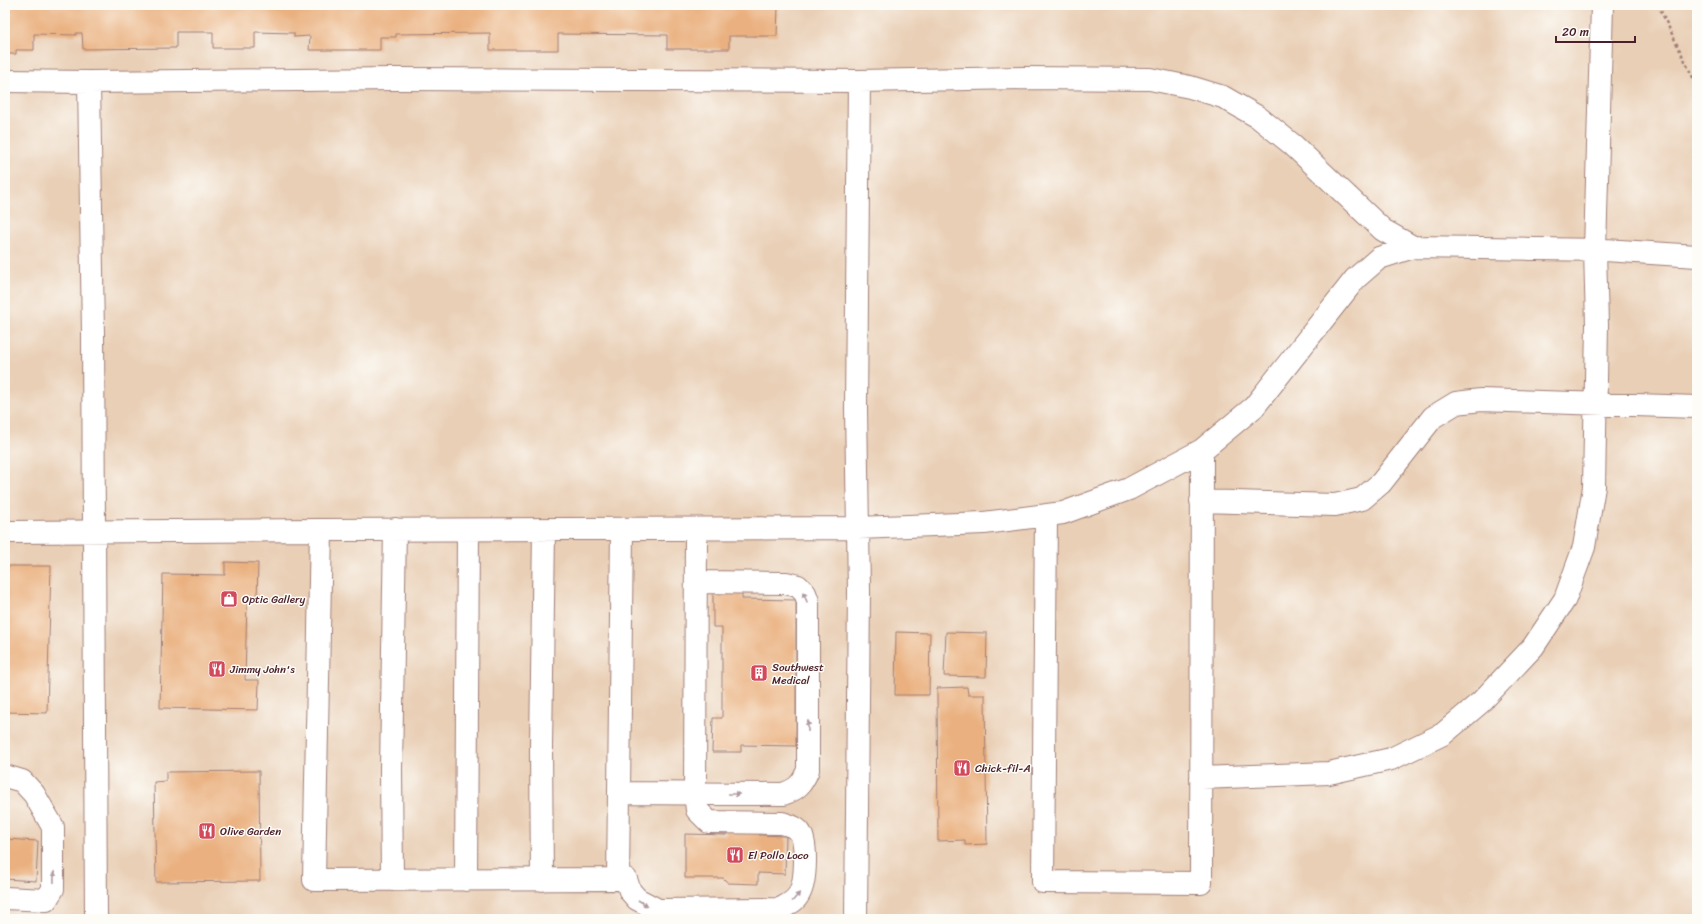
<svg xmlns="http://www.w3.org/2000/svg" width="1702" height="924" viewBox="0 0 1702 924" font-family="Sriracha,sans-serif">
<style>
.built{fill:#e9cfb6}
.building{fill:#eab07f}
.lines{fill:none;stroke-linecap:round;stroke-linejoin:round}
.minor-casing{stroke:#a07f78;stroke-width:24}
.path{stroke:#a07f78;stroke-width:2.5;stroke-dasharray:3 3;stroke-linecap:butt}
.minor{stroke:#fff;stroke-width:22}
.oneway{fill:#ae9aa0}
.labels{text-anchor:middle;dominant-baseline:central;stroke-width:3;stroke-linejoin:round;paint-order:stroke}
.poi-label{font-size:11px;fill:#4a1f2b;stroke:#fdfcf7;text-anchor:start}
</style>
<rect width="100%" height="100%" fill="#fdfcf7"/>
<filter id="ink" filterUnits="userSpaceOnUse"><feTurbulence type="fractalNoise" baseFrequency=".025" numOctaves="2"/><feDisplacementMap in="SourceGraphic" scale="8" xChannelSelector="R" yChannelSelector="G"/><feConvolveMatrix kernelMatrix="1 2 1 2 8 2 1 2 1" color-interpolation-filters="sRGB"/></filter>
<filter id="wash" filterUnits="userSpaceOnUse"><feTurbulence type="fractalNoise" baseFrequency=".012" numOctaves="4" result="noise"/><feDisplacementMap in="SourceGraphic" scale="16" xChannelSelector="R" yChannelSelector="G"/><feGaussianBlur stdDeviation="0.9" result="paint"/><feColorMatrix in="noise" values="0 0 0 0 0 0 0 0 0 0 0 0 0 0 0 0 0 1.4 0 .05"/><feComposite in="paint" operator="in"/></filter>
<g filter="url(#wash)">
<rect width="100%" height="100%" fill="#f5dfc5"/>
<path class="built" d="M 5,5 L 1697,5 L 1697,919 L 5,919 Z"/>
<g id="blocks">
<path class="building" d="M 5,5 L 778,5 L 777,36 L 729,36 L 729,49 L 667,49 L 667,35 L 558,34 L 558,50 L 490,50 L 490,33 L 396,34 L 396,37 L 380,37 L 380,50 L 309,50 L 310,36 L 294,37 L 294,33 L 255,32 L 255,48 L 213,48 L 213,32 L 176,32 L 176,48 L 83,49 L 82,33 L 76,33 L 76,35 L 34,34 L 34,50 L 16,50 L 16,54 L 5,54 Z
M 225,562 L 258,563 L 257,600 L 247,600 L 245,680 L 259,680 L 258,710 L 160,708 L 163,574 L 225,575 Z
M 5,566 L 51,566 L 47,713 L 5,712 Z
M 713,592 L 742,592 L 742,599 L 796,600 L 796,746 L 741,745 L 741,752 L 712,752 L 713,718 L 722,718 L 722,627 L 713,627 Z
M 896,632 L 930,633 L 929,695 L 895,695 Z
M 946,632 L 987,633 L 986,677 L 944,676 Z
M 967,687 L 968,695 L 985,695 L 987,844 L 965,845 L 965,840 L 938,841 L 937,688 Z
M 259,771 L 260,881 L 156,882 L 154,782 L 166,781 L 166,772 Z
M 727,830 L 759,831 L 759,835 L 786,836 L 785,874 L 758,873 L 758,884 L 728,883 L 723,878 L 685,878 L 685,834 L 726,835 Z
M 5,839 L 38,841 L 36,881 L 5,879 Z"/>
</g>
</g>
<g filter="url(#ink)">
<use href="#blocks" fill-opacity="0" stroke="#a07f78" stroke-width="1"/>
<g class="lines">
<defs>
<path id="minor" d="M 5,81 L 89,82 L 93,334 L 96,919
M 89,82 L 396,79 L 859,81 L 1024,78 L 1150,79 L 1190,87 L 1223,97 L 1258,117 L 1293,145 L 1383,230 L 1413,247
M 1201,501 L 1335,505 L 1362,499 L 1381,483 L 1433,417 L 1456,403 L 1481,400 L 1697,407
M 1046,515 L 1043,882 L 1201,883 L 1202,450
M 622,529 L 618,879 L 314,880 L 321,530 L 858,528 L 984,523 L 1063,513 L 1129,489 L 1202,450 L 1254,407 L 1355,279 L 1379,258 L 1413,247 L 1605,250 L 1697,256
M 5,532 L 321,530
M 5,776 L 22,781 L 34,794 L 53,827 L 53,889 L 46,900 L 5,898
M 1201,778 L 1329,773 L 1391,759 L 1443,734 L 1481,702 L 1533,647 L 1565,599 L 1584,547 L 1594,487 L 1597,325 L 1595,250 L 1602,5
M 619,793 L 783,794 C 798,789 802,784 808,770 L 808,601 L 805,593 L 798,586 L 786,583 L 696,582
M 618,879 L 626,879 L 630,891 L 637,899 L 658,910 L 780,909 C 787,905 795,902 799,894 C 806,882 808,841 799,831 C 794,826 788,825 782,823 L 709,822 L 697,810 L 695,794 L 696,529
M 392,880 L 391,769 L 395,529
M 466,880 L 468,530
M 542,880 L 541,747 L 544,530
M 856,919 L 859,591 L 856,408 L 859,81"/>
</defs>
<use href="#minor" class="minor-casing"/>
<path class="path" d="M 1658,5 L 1697,86"/>
<use href="#minor" class="minor"/>
</g>
<defs><path id="oneway-solid" d="M-6-.8H1V-3.2L6.5 0L1 3.2V.8H-6Z"/></defs>
<g class="oneway">
<use href="#oneway-solid" transform="translate(805 597) rotate(-112)"/>
<use href="#oneway-solid" transform="translate(808 726) rotate(-90)"/>
<use href="#oneway-solid" transform="translate(734 794)"/>
<use href="#oneway-solid" transform="translate(54 877) rotate(-89)"/>
<use href="#oneway-solid" transform="translate(796 897) rotate(-49)"/>
<use href="#oneway-solid" transform="translate(643 903) rotate(30)"/>
</g>
</g>
<defs>
<symbol id="shop-square" viewBox="-11 -11 22 22"><rect x="-9" y="-9" width="18" height="18" rx="4" fill="#d1495b" stroke="#fdfcf7"/><path d="M-5-2.5h2.3a2.7 3.5 0 0 1 5.4 0H5L5.5 6h-11ZM-1.5-2.5h3a1.5 2.3 0 0 0-3 0Z" fill="#fff"/></symbol>
<symbol id="restaurant-square" viewBox="-11 -11 22 22"><rect x="-9" y="-9" width="18" height="18" rx="4" fill="#d1495b" stroke="#fdfcf7"/><path d="M-5-6h1v4h1v-4h1v4h1v-4h1v5L-1.5 .5V6h-2V.5L-5-1ZM5-6V6H3V1.5H1.5Q1.5-4 5-6Z" fill="#fff"/></symbol>
<symbol id="building-square" viewBox="-11 -11 22 22"><rect x="-9" y="-9" width="18" height="18" rx="4" fill="#d1495b" stroke="#fdfcf7"/><path d="M-4-6H4V6H1V3H-1V6H-4ZM-2.5-4.3h1.7v1.8h-1.7ZM.8-4.3h1.7v1.8H.8ZM-2.5-1h1.7V.8h-1.7ZM.8-1h1.7V.8H.8Z" fill="#fff"/></symbol>
</defs>
<g fill-rule="evenodd">
<use href="#shop-square" x="219" y="589" width="20" height="20"/>
<use href="#restaurant-square" x="207" y="659" width="20" height="20"/>
<use href="#building-square" x="749" y="663" width="20" height="20"/>
<use href="#restaurant-square" x="952" y="758" width="20" height="20"/>
<use href="#restaurant-square" x="197" y="821" width="20" height="20"/>
<use href="#restaurant-square" x="725" y="845" width="20" height="20"/>
</g>
<g class="labels">
<g class="poi-label">
<text x="242" y="599">Optic Gallery</text>
<text x="772" y="667">Southwest<tspan x="772" dy="13">Medical</tspan></text>
<text x="230" y="669">Jimmy John's</text>
<text x="975" y="768">Chick-fil-A</text>
<text x="220" y="831">Olive Garden</text>
<text x="748" y="855">El Pollo Loco</text>
</g>
</g>
<rect width="1702" height="924" fill="none" stroke="#fdfcf7" stroke-width="20"/>
<path d="M1556 36v6h79v-6" fill="none" stroke="#4a1f2b" stroke-width="2"/>
<text x="1562" y="36" font-size="12" fill="#4a1f2b" stroke="#fdfcf7" stroke-width="3" paint-order="stroke">20 m</text>
</svg>
